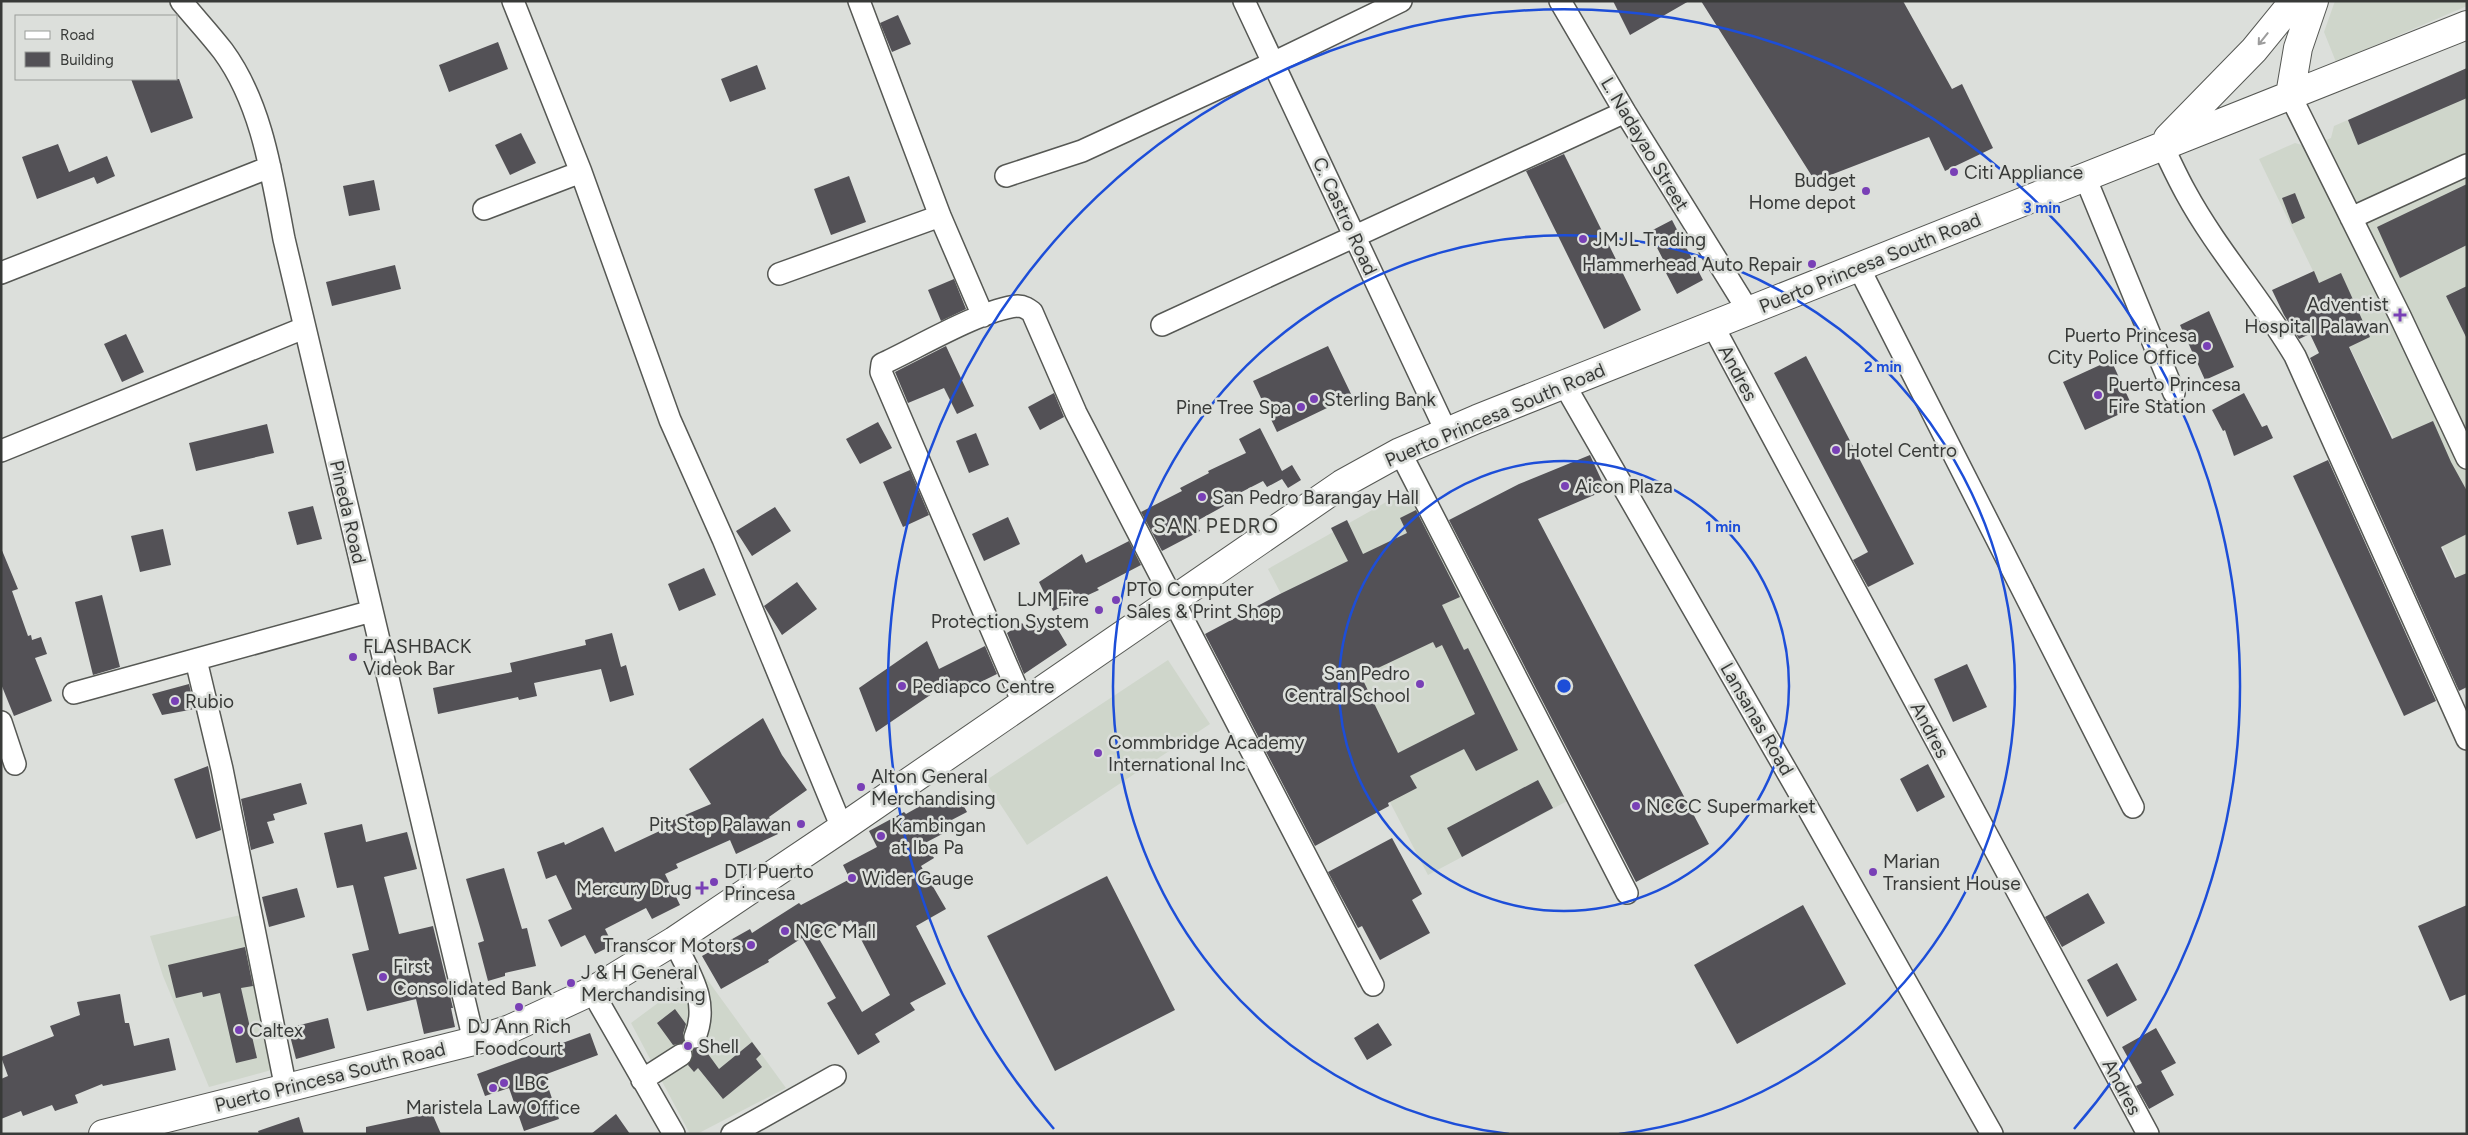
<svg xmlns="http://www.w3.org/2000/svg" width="2468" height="1135" viewBox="0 0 2468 1135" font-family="Figtree,sans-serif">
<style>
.built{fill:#cfd6cb}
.building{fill:#535156;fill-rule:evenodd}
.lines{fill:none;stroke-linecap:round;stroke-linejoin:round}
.minor-casing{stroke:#565854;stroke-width:24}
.major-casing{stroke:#565854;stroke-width:30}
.minor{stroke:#fff;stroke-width:21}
.major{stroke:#fff;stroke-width:28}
.oneway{stroke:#9c9c9c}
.ring{fill:none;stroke:#1d4ed8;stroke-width:2.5}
.poi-dot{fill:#7940b6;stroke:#dcdfdb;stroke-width:2}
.labels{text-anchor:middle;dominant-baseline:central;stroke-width:5;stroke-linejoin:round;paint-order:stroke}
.street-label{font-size:19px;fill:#383a38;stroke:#dcdfdb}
.poi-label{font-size:19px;fill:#383a38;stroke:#dcdfdb;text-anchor:start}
.quarter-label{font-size:21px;letter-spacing:1px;fill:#3f413d;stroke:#dcdfdb}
.centre{fill:#1d4ed8;stroke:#dcdfdb;stroke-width:2.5}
.ring-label{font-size:15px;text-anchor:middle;font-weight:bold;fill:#1d4ed8;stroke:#dcdfdb;stroke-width:5;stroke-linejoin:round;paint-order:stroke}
</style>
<rect width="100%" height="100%" fill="#dcdfdb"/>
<path class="built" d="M 2335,1 L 2467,1 L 2467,6 L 2336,62 L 2324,32 Z
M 2467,68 L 2467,601 L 2394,439 L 2259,159 L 2295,143 L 2309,147 L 2331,138 L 2334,126 Z
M 1411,488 L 1571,799 L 1428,875 L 1268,569 Z
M 1168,660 L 1210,724 L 1027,845 L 985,781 Z
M 249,913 L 279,1068 L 209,1087 L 163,976 L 150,936 Z
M 701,971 L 786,1088 L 697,1134 L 690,1134 L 631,1023 Z"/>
<path class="building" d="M 1613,1 L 1689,1 L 1630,35 Z
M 1701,1 L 1903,1 L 1952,89 L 1962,84 L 1993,148 L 1945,171 L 1929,137 L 1815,181 Z
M 898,15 L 911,44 L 892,52 L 880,23 Z
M 498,42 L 508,69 L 449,92 L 439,65 Z
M 757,65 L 766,89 L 730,102 L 721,79 Z
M 2467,68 L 2467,98 L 2358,145 L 2348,120 Z
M 131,79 L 179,79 L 193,118 L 151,133 Z
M 521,133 L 536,163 L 510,175 L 495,145 Z
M 58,144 L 69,172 L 107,156 L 115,176 L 97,184 L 94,177 L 37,199 L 22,157 Z
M 1564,154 L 1641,310 L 1604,329 L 1526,171 Z
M 849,176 L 866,222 L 831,235 L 814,189 Z
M 374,180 L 380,210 L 349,216 L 343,186 Z
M 2467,184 L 2467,245 L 2400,278 L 2377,227 Z
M 2295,193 L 2305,218 L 2292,224 L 2282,198 Z
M 1672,220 L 1703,280 L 1677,294 L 1666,273 L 1669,271 L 1649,232 Z
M 395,265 L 401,289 L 332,306 L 326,282 Z
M 2314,271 L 2319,283 L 2341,273 L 2370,337 L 2349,347 L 2392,439 L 2433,421 L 2451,462 L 2467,491 L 2467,534 L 2441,547 L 2455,578 L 2467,573 L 2467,687 L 2459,691 L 2310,358 L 2319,353 L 2310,334 L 2299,339 L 2284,315 L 2272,290 Z
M 954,279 L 966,309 L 941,321 L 928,290 Z
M 2467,286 L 2467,339 L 2446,296 Z
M 2209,311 L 2234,367 L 2205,380 L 2180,325 Z
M 126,334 L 144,372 L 122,382 L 104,344 Z
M 946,346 L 974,406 L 957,414 L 944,388 L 908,403 L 895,372 Z
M 1328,346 L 1352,396 L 1277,432 L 1253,381 Z
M 1806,356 L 1914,564 L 1868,587 L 1853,560 L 1868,552 L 1774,373 Z
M 2111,360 L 2133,408 L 2085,430 L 2063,382 Z
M 1054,393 L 1064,417 L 1040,430 L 1028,407 Z
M 2244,393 L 2262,427 L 2267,425 L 2273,438 L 2234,456 L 2225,430 L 2223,431 L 2212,410 Z
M 878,422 L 892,448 L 860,464 L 846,439 Z
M 267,424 L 274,453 L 196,471 L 189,443 Z
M 1260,428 L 1282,471 L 1292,465 L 1301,480 L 1288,488 L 1282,479 L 1267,487 L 1263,481 L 1222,502 L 1224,506 L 1195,522 L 1200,531 L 1162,551 L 1141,512 L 1182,491 L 1180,488 L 1209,473 L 1208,471 L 1246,453 L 1239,439 Z
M 976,433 L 989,465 L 969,473 L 956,441 Z
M 1590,455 L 1606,490 L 1538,519 L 1709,844 L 1636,882 L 1449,520 L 1519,484 Z
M 2328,460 L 2436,701 L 2404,716 L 2293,476 Z
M 910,470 L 929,515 L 903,527 L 883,482 Z
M 313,506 L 322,539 L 297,545 L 288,512 Z
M 775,507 L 791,531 L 752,556 L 736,531 Z
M 1416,510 L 1460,597 L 1442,605 L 1464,650 L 1468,648 L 1518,750 L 1476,771 L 1464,749 L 1410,776 L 1417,788 L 1388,803 L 1389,806 L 1315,846 L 1205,634 L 1280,594 L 1348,561 L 1331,528 L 1347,520 L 1363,554 L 1407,533 L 1400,518 ZM 1433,642 L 1436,648 L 1442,645 L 1475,714 L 1398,753 L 1361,676 Z
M 1008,517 L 1020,544 L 984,561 L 972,534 Z
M 163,529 L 171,565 L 140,572 L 131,536 Z
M 1129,541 L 1141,565 L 1097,588 L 1099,590 L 1053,611 L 1039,582 L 1082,554 L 1086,563 Z
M 1,548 L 18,589 L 12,591 L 28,636 L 31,635 L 32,640 L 41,637 L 47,654 L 35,658 L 52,701 L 14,716 L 1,684 Z
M 704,568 L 716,595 L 679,611 L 668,584 Z
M 797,582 L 817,609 L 782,635 L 764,606 Z
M 102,595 L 120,667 L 93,675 L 75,602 Z
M 1050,616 L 1067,645 L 1024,674 L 1007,633 L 1022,623 L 1028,631 Z
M 612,633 L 621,667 L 626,665 L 634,695 L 610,702 L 601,669 L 534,683 L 537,696 L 519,700 L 518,697 L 438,714 L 433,688 L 512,672 L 510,663 L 586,645 L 585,640 Z
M 927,641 L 939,669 L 985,646 L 997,674 L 954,695 L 948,683 L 876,732 L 859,688 Z
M 1967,664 L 1987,707 L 1953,722 L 1934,679 Z
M 189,684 L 195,709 L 162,715 L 152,694 Z
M 763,718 L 782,755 L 807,790 L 769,817 L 778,834 L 736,854 L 730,840 L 676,864 L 678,868 L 665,874 L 680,905 L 652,919 L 646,908 L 605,929 L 613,945 L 595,954 L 585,935 L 561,947 L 548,920 L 572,909 L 556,875 L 546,879 L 537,852 L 564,842 L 565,845 L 603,827 L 615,852 L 666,828 L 664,824 L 711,804 L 689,769 Z
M 1928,764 L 1945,797 L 1917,812 L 1900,779 Z
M 208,766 L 221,830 L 196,839 L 174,779 Z
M 1538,780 L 1553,808 L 1462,857 L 1447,828 Z
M 301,783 L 307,804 L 273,814 L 275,820 L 267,822 L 274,843 L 251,850 L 241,799 Z
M 956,792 L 967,812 L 942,825 L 946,832 L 925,843 L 934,858 L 921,866 L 946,909 L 916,926 L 946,984 L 910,1003 L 915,1010 L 875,1034 L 880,1042 L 858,1055 L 827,1003 L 836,998 L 802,938 L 768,960 L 769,962 L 721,989 L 702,956 L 750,929 L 752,933 L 799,903 L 801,905 L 850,879 L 843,865 L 877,847 L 869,831 L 904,812 L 906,814 L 929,801 L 932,806 ZM 851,920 L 890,995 L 862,1012 L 818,937 Z
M 362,824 L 366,842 L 407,832 L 417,869 L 384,877 L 399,934 L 433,926 L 453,1008 L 451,1008 L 455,1027 L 424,1034 L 416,999 L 367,1011 L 352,954 L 369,950 L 353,885 L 337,888 L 324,833 Z
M 1392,838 L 1422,894 L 1412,900 L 1430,933 L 1380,960 L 1362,926 L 1358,928 L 1328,872 Z
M 504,868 L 522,929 L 527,928 L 536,966 L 505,973 L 505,976 L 488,981 L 478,943 L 484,941 L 466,879 Z
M 1107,876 L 1175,1010 L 1055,1071 L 987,936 Z
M 297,888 L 305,917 L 269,927 L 262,897 Z
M 2088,893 L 2105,923 L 2062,947 L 2045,917 Z
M 1803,905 L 1846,984 L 1737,1044 L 1694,965 Z
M 2467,905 L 2467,994 L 2450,1001 L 2418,926 Z
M 245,947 L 253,986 L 241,988 L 257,1058 L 236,1063 L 220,993 L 203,997 L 202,992 L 176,998 L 168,965 Z
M 2117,963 L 2137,1000 L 2107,1017 L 2087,980 Z
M 120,994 L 125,1023 L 129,1023 L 134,1046 L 169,1038 L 176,1070 L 103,1086 L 102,1084 L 75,1095 L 78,1103 L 55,1111 L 52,1105 L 23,1116 L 21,1111 L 1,1119 L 1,1079 L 8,1076 L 1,1057 L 54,1036 L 50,1026 L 80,1015 L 77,1002 Z
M 675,1009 L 686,1024 L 683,1034 L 685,1043 L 673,1045 L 657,1023 Z
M 328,1018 L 335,1048 L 296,1059 L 288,1028 Z
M 1378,1023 L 1392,1045 L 1367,1060 L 1354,1038 Z
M 2156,1028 L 2176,1063 L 2161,1071 L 2174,1095 L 2149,1109 L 2136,1086 L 2142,1083 L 2122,1047 Z
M 590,1033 L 598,1055 L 544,1075 L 559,1119 L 524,1131 L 509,1088 L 485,1096 L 477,1074 Z
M 752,1042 L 761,1054 L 756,1059 L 762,1067 L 723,1099 L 698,1068 L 694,1072 L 688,1065 L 693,1055 L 692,1049 L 703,1047 L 719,1069 Z
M 432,1113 L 441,1134 L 366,1134 L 366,1127 Z
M 616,1114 L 630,1134 L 591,1134 Z
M 299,1117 L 304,1134 L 259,1134 L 258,1131 Z"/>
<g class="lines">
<defs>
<path id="minor" d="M 181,1 C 195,18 210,34 223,51 C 262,104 272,176 284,239 L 474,1041
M 513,1 L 581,172 L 670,420 L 723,539 L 842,828
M 859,1 L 940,216 L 983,316
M 1244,1 L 1446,431
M 1560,1 L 1625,112 L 1749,312
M 2290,95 L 2400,316 L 2467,458
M 2162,145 C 2170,161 2177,177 2186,193 C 2217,250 2262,300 2295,356 L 2467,739
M 1006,176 L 1082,151 L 1273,63 L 1401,1
M 2085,177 L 2174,393
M 484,209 L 581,172
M 2351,218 L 2467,165
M 1859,268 L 2133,807
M 1,273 L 270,167
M 779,274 L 940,216
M 1162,325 L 1625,112
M 1713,326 L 2148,1134
M 1564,384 L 1801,796 L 1992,1134
M 1,451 L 304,328
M 1400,452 L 1627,893
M 196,660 L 222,769 L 286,1089
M 74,693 L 372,611
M 1023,703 L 881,372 L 882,364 C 917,348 982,309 1018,306 C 1024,306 1028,309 1032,312 L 1076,413 L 1373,985
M 1,722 L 15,764
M 674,941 C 689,973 710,1001 695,1037
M 592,991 L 674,1134
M 642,1080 L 681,1055
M 732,1134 L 835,1076"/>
<path id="major" d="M 2290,95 L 2298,48 L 2314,1
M 2168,138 L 2254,50 L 2294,1
M 103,1134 L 474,1041 L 510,1029 L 592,991 L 674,941 L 842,828 L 1342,484 L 1400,452 L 1477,419 L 2467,25"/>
</defs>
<use href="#minor" class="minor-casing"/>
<use href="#major" class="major-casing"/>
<use href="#minor" class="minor"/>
<use href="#major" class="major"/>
</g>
<defs><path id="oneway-shaft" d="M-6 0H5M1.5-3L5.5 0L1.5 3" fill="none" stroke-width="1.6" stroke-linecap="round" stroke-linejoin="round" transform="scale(1.25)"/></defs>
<use class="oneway" href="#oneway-shaft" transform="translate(2263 39) rotate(129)"/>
<g class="ring">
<circle cx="1564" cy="686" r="225"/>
<path d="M1509 1134A451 451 0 1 1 1619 1134"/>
<path d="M1054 1129A676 676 0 1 1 2074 1129"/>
</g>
<g class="poi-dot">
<circle cx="1954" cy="172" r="5"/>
<circle cx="1866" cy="191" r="5"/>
<circle cx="1583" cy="239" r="5"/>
<circle cx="1812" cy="264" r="5"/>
<path d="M2397.5 307.5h5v5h5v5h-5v5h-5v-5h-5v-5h5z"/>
<circle cx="2207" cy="346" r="5"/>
<circle cx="2098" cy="395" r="5"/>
<circle cx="1314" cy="399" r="5"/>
<circle cx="1301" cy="407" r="5"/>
<circle cx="1836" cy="450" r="5"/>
<circle cx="1565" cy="486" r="5"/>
<circle cx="1202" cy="497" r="5"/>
<circle cx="1116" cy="600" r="5"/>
<circle cx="1099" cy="610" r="5"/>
<circle cx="353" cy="657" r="5"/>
<circle cx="1420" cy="684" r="5"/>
<circle cx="902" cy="686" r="5"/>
<circle cx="175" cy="701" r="5"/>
<circle cx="1098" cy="753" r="5"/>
<circle cx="861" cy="787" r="5"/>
<circle cx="1636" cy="806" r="5"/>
<circle cx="801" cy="824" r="5"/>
<circle cx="881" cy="836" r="5"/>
<circle cx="1873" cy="872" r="5"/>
<circle cx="852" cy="878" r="5"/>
<circle cx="714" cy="882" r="5"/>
<path d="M699.5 880.5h5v5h5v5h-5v5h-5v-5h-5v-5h5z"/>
<circle cx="785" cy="931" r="5"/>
<circle cx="751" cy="945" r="5"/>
<circle cx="383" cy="977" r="5"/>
<circle cx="571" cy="983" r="5"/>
<circle cx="519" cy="1007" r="5"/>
<circle cx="239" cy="1030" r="5"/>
<circle cx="688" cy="1046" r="5"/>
<circle cx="504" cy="1083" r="5"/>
<circle cx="493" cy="1088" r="5"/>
</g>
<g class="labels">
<g class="street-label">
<text transform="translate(1645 144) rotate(59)">L. Nadayao Street</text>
<text transform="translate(1345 216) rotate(65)">C. Castro Road</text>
<text transform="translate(1870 263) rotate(-22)">Puerto Princesa South Road</text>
<text transform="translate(1738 373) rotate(62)">Andres</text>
<text transform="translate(1495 415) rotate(-23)">Puerto Princesa South Road</text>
<text transform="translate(348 512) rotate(77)">Pineda Road</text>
<text transform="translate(1757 719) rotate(60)">Lansanas Road</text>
<text transform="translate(1930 730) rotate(62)">Andres</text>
<text transform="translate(330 1077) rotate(-14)">Puerto Princesa South Road</text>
<text transform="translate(2122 1087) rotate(62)">Andres</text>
</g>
<g class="poi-label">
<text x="1964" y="172">Citi Appliance</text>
<text x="1856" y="180" text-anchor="end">Budget<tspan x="1856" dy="22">Home depot</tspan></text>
<text x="1593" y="239">JMJL Trading</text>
<text x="1802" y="264" text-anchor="end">Hammerhead Auto Repair</text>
<text x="2389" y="304" text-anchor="end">Adventist<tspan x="2389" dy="22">Hospital Palawan</tspan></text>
<text x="2197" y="335" text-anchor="end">Puerto Princesa<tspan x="2197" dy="22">City Police Office</tspan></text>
<text x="2108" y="384">Puerto Princesa<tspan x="2108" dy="22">Fire Station</tspan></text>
<text x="1324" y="399">Sterling Bank</text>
<text x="1291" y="407" text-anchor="end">Pine Tree Spa</text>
<text x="1846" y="450">Hotel Centro</text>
<text x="1575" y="486">Aicon Plaza</text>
<text x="1212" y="497">San Pedro Barangay Hall</text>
<text x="1126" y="589">PTO Computer<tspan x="1126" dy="22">Sales &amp; Print Shop</tspan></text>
<text x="1089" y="599" text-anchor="end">LJM Fire<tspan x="1089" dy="22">Protection System</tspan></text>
<text x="363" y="646">FLASHBACK<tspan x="363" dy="22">Videok Bar</tspan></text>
<text x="1410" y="673" text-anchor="end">San Pedro<tspan x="1410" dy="22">Central School</tspan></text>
<text x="912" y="686">Pediapco Centre</text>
<text x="185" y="701">Rubio</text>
<text x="1108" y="742">Commbridge Academy<tspan x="1108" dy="22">International Inc</tspan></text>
<text x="871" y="776">Alton General<tspan x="871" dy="22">Merchandising</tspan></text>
<text x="1646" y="806">NCCC Supermarket</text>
<text x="791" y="824" text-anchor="end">Pit Stop Palawan</text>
<text x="891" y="825">Kambingan<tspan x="891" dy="22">at Iba Pa</tspan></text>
<text x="1883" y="861">Marian<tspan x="1883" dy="22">Transient House</tspan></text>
<text x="724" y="871">DTI Puerto<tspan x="724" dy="22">Princesa</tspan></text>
<text x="862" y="878">Wider Gauge</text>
<text x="692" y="888" text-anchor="end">Mercury Drug</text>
<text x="795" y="931">NCC Mall</text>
<text x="741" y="945" text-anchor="end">Transcor Motors</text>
<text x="393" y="966">First<tspan x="393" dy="22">Consolidated Bank</tspan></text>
<text x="581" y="972">J &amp; H General<tspan x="581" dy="22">Merchandising</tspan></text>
<text x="519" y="1026" text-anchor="middle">DJ Ann Rich<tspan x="519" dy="22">Foodcourt</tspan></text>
<text x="249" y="1030">Caltex</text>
<text x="698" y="1046">Shell</text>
<text x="514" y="1083">LBC</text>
<text x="493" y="1107" text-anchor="middle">Maristela Law Office</text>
</g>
<g class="quarter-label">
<text x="1216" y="525">SAN PEDRO</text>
</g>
</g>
<circle cx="1564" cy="686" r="8" class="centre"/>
<g class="ring-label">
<text x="2042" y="213">3 min</text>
<text x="1883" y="372">2 min</text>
<text x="1723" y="532">1 min</text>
</g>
<rect width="2468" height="1135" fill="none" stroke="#383a38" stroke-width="5"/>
<rect x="15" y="15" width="162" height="65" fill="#dcdfdb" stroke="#9a9d9a"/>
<rect x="25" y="31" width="25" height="8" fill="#ffffff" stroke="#9a9d9a"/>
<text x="60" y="40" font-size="15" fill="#383a38">Road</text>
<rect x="25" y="52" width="25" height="15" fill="#535156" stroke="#9a9d9a"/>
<text x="60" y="65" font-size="15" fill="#383a38">Building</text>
</svg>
